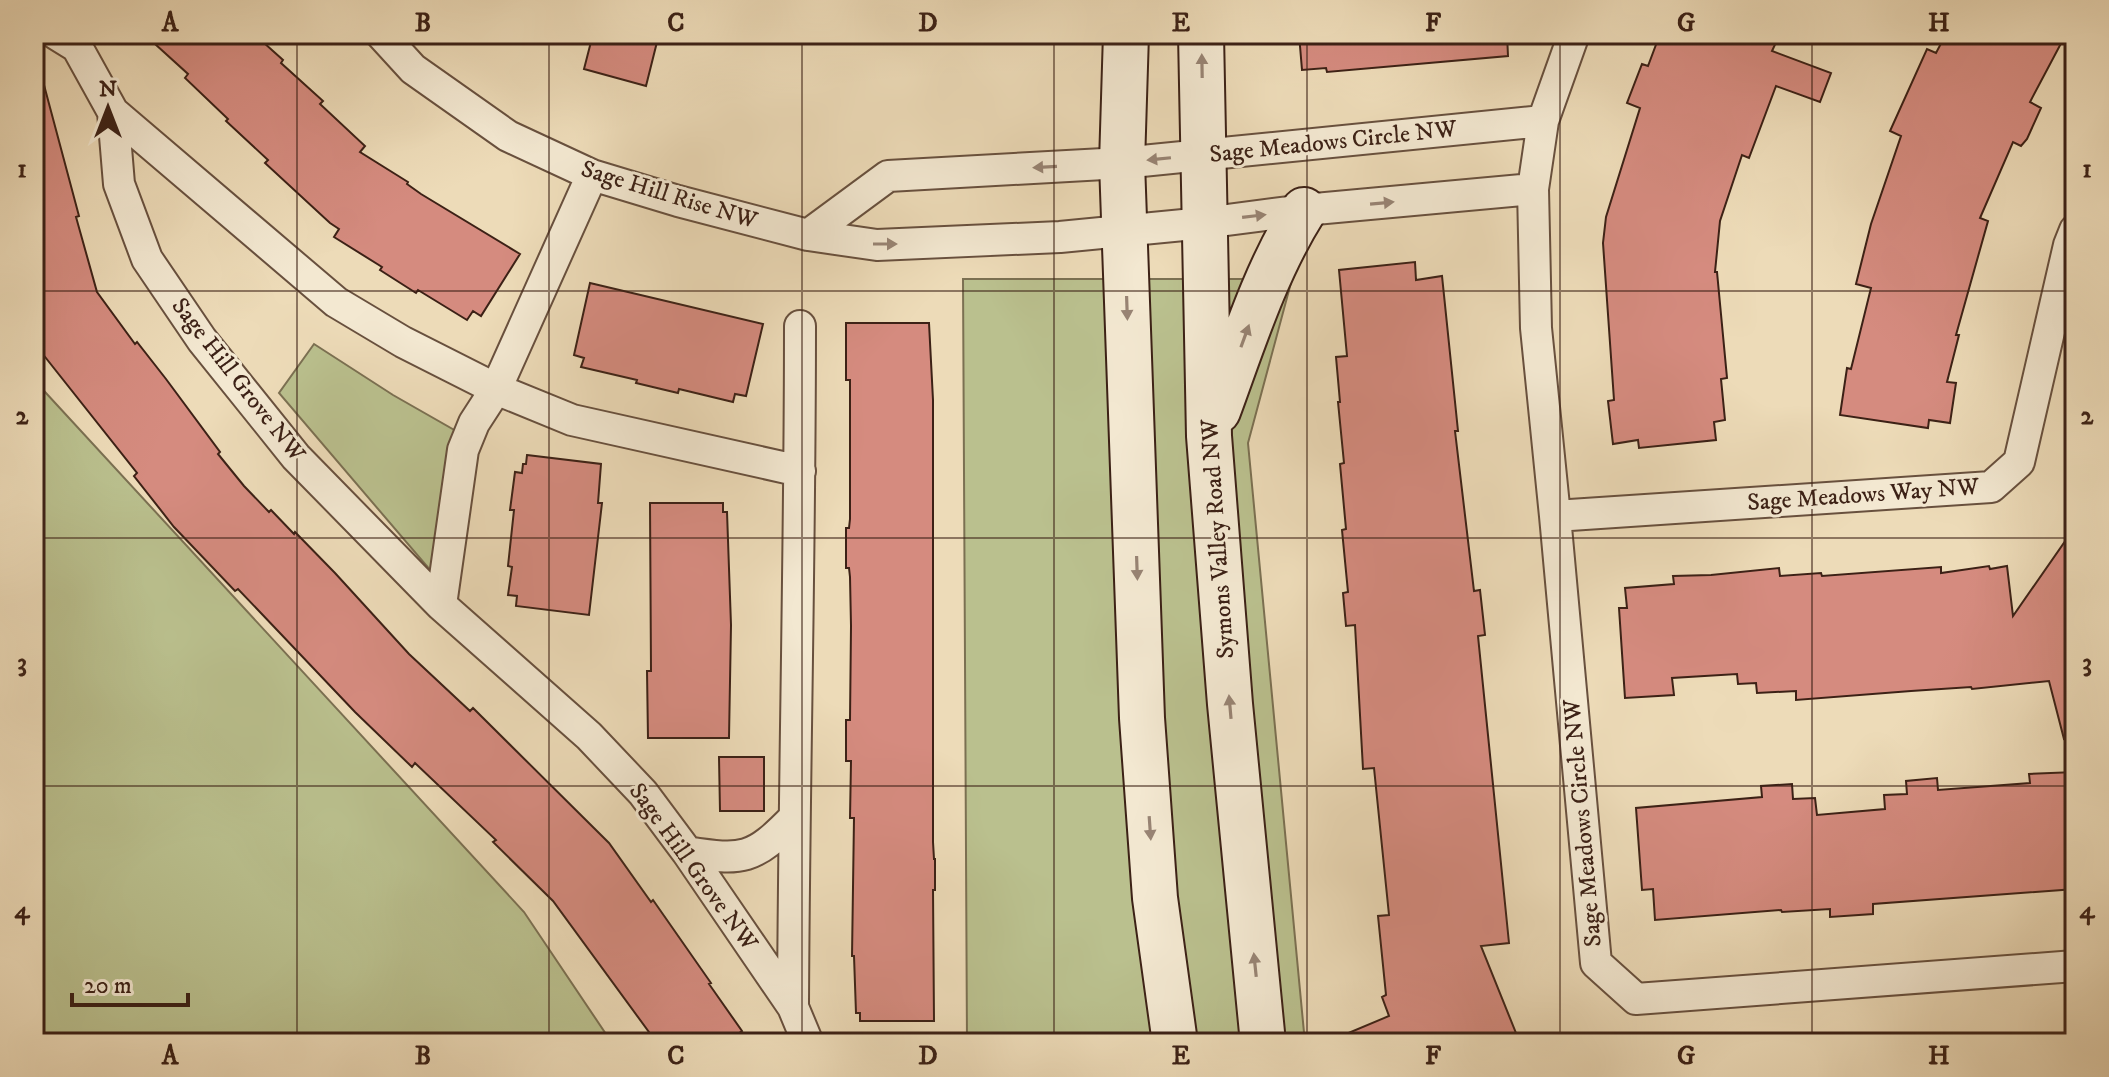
<svg xmlns="http://www.w3.org/2000/svg" width="2109" height="1077" viewBox="0 0 2109 1077" font-family="'IM FELL DW Pica',serif">
<style>
.green{fill:#bac08e;stroke:#7b7052;stroke-width:2}
.building{fill:#d58b7f;stroke:#3c2116;stroke-width:2}
.lines{fill:none;stroke-linecap:round;stroke-linejoin:round}
.street-casing{stroke:#68503e;stroke-width:34}
.secondary-casing{stroke:#3c2116;stroke-width:48}
.street{stroke:#f3e8d1;stroke-width:30}
.secondary{stroke:#f3e8d1;stroke-width:44}
.oneway{fill:#988474}
.grid{fill:none;stroke:#3c2116;stroke-width:2;stroke-opacity:0.55}
.labels{text-anchor:middle;dominant-baseline:central;stroke-width:6;stroke-linejoin:round;paint-order:stroke}
.street-label{font-size:24px;fill:#3c2116;stroke:#f3e8d1}
.neatline{fill:none;stroke:#3c2116;stroke-width:3}
.grid-label{font-size:26px;text-anchor:middle;font-weight:bold;fill:#3c2116}
</style>
<rect width="100%" height="100%" fill="#eddbb8"/>
<filter id="stains"><feTurbulence type="fractalNoise" baseFrequency=".0025" numOctaves="4"/><feColorMatrix values="0 0 0 0 .2 0 0 0 0 .09 0 0 0 0 .02 0 0 0 .5 -.17"/></filter>
<radialGradient id="worn" r=".72"><stop offset=".6" stop-color="#630" stop-opacity="0"/><stop offset="1" stop-color="#630" stop-opacity=".3"/></radialGradient>
<path class="green" d="M 963,279 L 1292,279 L 1248,443 L 1305,1043 L 967,1043 Z
M 314,344 L 393,395 L 456,431 L 431,571 L 279,393 Z
M 34,380 L 524,912 L 612,1043 L 34,1043 Z"/>
<path class="building" d="M 144,34 L 254,34 L 283,60 L 281,63 L 323,101 L 320,104 L 365,146 L 360,152 L 408,182 L 407,184 L 421,194 L 520,254 L 481,316 L 473,311 L 467,320 L 418,290 L 416,293 L 380,270 L 382,267 L 334,237 L 339,229 L 330,223 L 265,163 L 268,160 L 226,121 L 228,119 L 185,78 L 188,74 Z
M 593,34 L 659,34 L 646,86 L 584,69 Z
M 1299,34 L 1507,34 L 1508,56 L 1327,72 L 1326,68 L 1302,70 Z
M 1660,34 L 1780,34 L 1772,51 L 1831,73 L 1820,102 L 1776,86 L 1749,158 L 1742,155 L 1720,221 L 1715,272 L 1717,272 L 1727,378 L 1721,379 L 1725,420 L 1714,422 L 1716,440 L 1639,448 L 1638,440 L 1613,444 L 1608,401 L 1614,400 L 1603,243 L 1606,217 L 1640,108 L 1627,103 L 1642,64 L 1648,66 Z
M 1946,34 L 2066,34 L 2030,102 L 2041,108 L 2027,139 L 2021,146 L 2013,142 L 1980,218 L 1988,221 L 1956,335 L 1959,335 L 1947,382 L 1956,383 L 1950,423 L 1929,420 L 1928,428 L 1840,415 L 1847,368 L 1851,369 L 1871,288 L 1856,284 L 1871,224 L 1901,136 L 1890,131 L 1927,49 L 1936,53 Z
M 44,85 L 79,216 L 76,217 L 97,292 L 135,344 L 137,342 L 166,379 L 220,452 L 218,454 L 244,486 L 269,512 L 271,510 L 294,534 L 295,532 L 335,573 L 409,654 L 470,711 L 473,708 L 609,843 L 651,902 L 653,900 L 711,983 L 709,984 L 742,1031 L 725,1043 L 657,1043 L 553,901 L 493,842 L 496,840 L 415,763 L 412,767 L 355,712 L 238,589 L 235,591 L 174,527 L 134,476 L 137,473 L 34,343 L 34,86 Z
M 1415,262 L 1416,280 L 1442,276 L 1458,431 L 1455,431 L 1474,591 L 1480,590 L 1485,635 L 1478,636 L 1509,943 L 1481,946 L 1520,1043 L 1327,1042 L 1389,1016 L 1382,997 L 1386,995 L 1378,916 L 1389,915 L 1374,768 L 1363,769 L 1355,625 L 1346,626 L 1343,593 L 1348,592 L 1342,530 L 1346,529 L 1340,464 L 1344,463 L 1338,402 L 1340,402 L 1336,357 L 1347,356 L 1339,270 Z
M 590,283 L 763,324 L 746,396 L 735,394 L 733,402 L 679,389 L 678,393 L 636,383 L 637,380 L 581,367 L 584,358 L 574,355 Z
M 846,323 L 929,323 L 933,400 L 933,842 L 934,859 L 935,859 L 935,890 L 933,890 L 934,1021 L 860,1021 L 860,1013 L 856,1013 L 854,956 L 852,956 L 854,818 L 850,818 L 851,761 L 846,761 L 846,720 L 850,720 L 851,626 L 850,577 L 849,568 L 846,568 L 846,528 L 849,528 L 850,519 L 850,380 L 846,380 Z
M 527,455 L 601,464 L 598,503 L 602,503 L 589,615 L 516,606 L 517,596 L 508,595 L 512,567 L 508,566 L 514,510 L 510,510 L 515,472 L 522,473 L 523,464 L 526,464 Z
M 650,503 L 723,503 L 723,512 L 727,512 L 731,625 L 729,738 L 648,738 L 647,671 L 651,671 Z
M 2075,527 L 2075,737 L 2064,739 L 2049,681 L 1972,689 L 1971,687 L 1911,691 L 1796,700 L 1796,691 L 1757,693 L 1756,683 L 1738,684 L 1737,674 L 1672,678 L 1674,695 L 1625,698 L 1619,608 L 1627,608 L 1625,588 L 1674,584 L 1673,576 L 1711,575 L 1779,568 L 1780,576 L 1821,573 L 1822,576 L 1941,567 L 1941,573 L 1989,566 L 1990,569 L 2007,566 L 2013,616 Z
M 719,757 L 764,757 L 764,811 L 720,811 Z
M 2075,772 L 2075,889 L 1873,904 L 1873,914 L 1830,917 L 1830,909 L 1782,912 L 1781,910 L 1655,920 L 1653,889 L 1642,890 L 1636,808 L 1762,797 L 1761,786 L 1792,784 L 1793,799 L 1815,798 L 1817,815 L 1885,809 L 1884,795 L 1907,794 L 1906,781 L 1937,778 L 1938,790 L 2030,783 L 2029,774 Z"/>
<g class="lines">
<defs>
<path id="street" d="M 56,34 L 77,47 L 113,112 L 336,302 L 403,342 L 496,389 L 572,420 L 800,471
M 381,34 L 413,69 L 508,136 L 592,175 L 678,201 L 808,235 L 877,245 L 1060,237 L 1204,223 L 1304,210 L 1533,189
M 1574,34 L 1543,121 L 1533,189 L 1536,328 L 1555,516 L 1596,963 L 1636,999 L 2075,966
M 113,112 L 119,184 L 147,259 L 202,340 L 296,457 L 441,605 L 589,736 L 643,793 L 687,852 L 793,1007 L 808,1043
M 808,235 L 888,176 L 1122,163 L 1543,121
M 1555,516 L 1991,487 L 2019,462 L 2069,245 L 2075,230
M 441,605 L 463,450 L 474,423 L 496,389 L 592,175
M 687,852 C 743,861 753,860 794,818
M 793,1007 C 794,780 800,553 800,326"/>
<path id="secondary" d="M 1126,34 L 1122,163 L 1142,718 L 1155,898 L 1175,1043
M 1201,34 L 1209,436 L 1230,704 L 1263,1043
M 1218,411 C 1243,343 1265,272 1304,210"/>
</defs>
<use href="#street" class="street-casing"/>
<use href="#secondary" class="secondary-casing"/>
<use href="#street" class="street"/>
<use href="#secondary" class="secondary"/>
</g>
<defs><path id="oneway-solid" d="M-6-.8H1V-3.2L6.5 0L1 3.2V.8H-6Z" transform="scale(2)"/></defs>
<g class="oneway">
<use href="#oneway-solid" transform="translate(1202 66) rotate(-91)"/>
<use href="#oneway-solid" transform="translate(1159 159) rotate(174)"/>
<use href="#oneway-solid" transform="translate(1045 167) rotate(177)"/>
<use href="#oneway-solid" transform="translate(1382 203) rotate(-5)"/>
<use href="#oneway-solid" transform="translate(1254 216) rotate(-7)"/>
<use href="#oneway-solid" transform="translate(885 244)"/>
<use href="#oneway-solid" transform="translate(1127 308) rotate(88)"/>
<use href="#oneway-solid" transform="translate(1245 336) rotate(-70)"/>
<use href="#oneway-solid" transform="translate(1137 568) rotate(88)"/>
<use href="#oneway-solid" transform="translate(1230 707) rotate(-95)"/>
<use href="#oneway-solid" transform="translate(1150 828) rotate(86)"/>
<use href="#oneway-solid" transform="translate(1255 965) rotate(-96)"/>
</g>
<path class="grid" d="M 297,34 L 297,1043M 549,34 L 549,1043M 802,34 L 802,1043M 1054,34 L 1054,1043M 1307,34 L 1307,1043M 1560,34 L 1560,1043M 1812,34 L 1812,1043M 34,291 L 2075,291M 34,538 L 2075,538M 34,786 L 2075,786"/>
<g class="labels">
<g class="street-label">
<text transform="translate(1333 142) rotate(-6)">Sage Meadows Circle NW</text>
<text transform="translate(669 195) rotate(17)">Sage Hill Rise NW</text>
<text transform="translate(238 380) rotate(52)">Sage Hill Grove NW</text>
<text transform="translate(1863 495) rotate(-4)">Sage Meadows Way NW</text>
<text transform="translate(1218 539) rotate(-94)">Symons Valley Road NW</text>
<text transform="translate(1583 823) rotate(-95)">Sage Meadows Circle NW</text>
<text transform="translate(693 867) rotate(54)">Sage Hill Grove NW</text>
</g>
</g>
<rect width="2109" height="1077" fill="none" stroke="#eddbb8" stroke-width="88"/>
<g transform="translate(108 108)" stroke="#f3e8d1" stroke-width="6" paint-order="stroke">
<path d="M0-6L14 30L0 20L-14 30Z" fill="#3c2116"/>
<text y="-12" font-size="22" font-weight="bold" text-anchor="middle" fill="#3c2116">N</text>
</g>
<path d="M72 993v12h116v-12" fill="none" stroke="#3c2116" stroke-width="4"/>
<text x="84" y="993" font-size="24" fill="#3c2116" stroke="#f3e8d1" stroke-width="6" paint-order="stroke">20 m</text>
<rect x="44" y="44" width="2021" height="989" class="neatline"/>
<g class="grid-label">
<text x="170" y="31">A</text>
<text x="423" y="31">B</text>
<text x="676" y="31">C</text>
<text x="928" y="31">D</text>
<text x="1181" y="31">E</text>
<text x="1433" y="31">F</text>
<text x="1686" y="31">G</text>
<text x="1939" y="31">H</text>
<text x="22" y="177">1</text>
<text x="2087" y="177">1</text>
<text x="22" y="424">2</text>
<text x="2087" y="424">2</text>
<text x="22" y="671">3</text>
<text x="2087" y="671">3</text>
<text x="22" y="918">4</text>
<text x="2087" y="918">4</text>
<text x="170" y="1064">A</text>
<text x="423" y="1064">B</text>
<text x="676" y="1064">C</text>
<text x="928" y="1064">D</text>
<text x="1181" y="1064">E</text>
<text x="1433" y="1064">F</text>
<text x="1686" y="1064">G</text>
<text x="1939" y="1064">H</text>
</g>
<rect width="100%" height="100%" filter="url(#stains)"/>
<rect width="100%" height="100%" fill="url(#worn)"/>
</svg>
